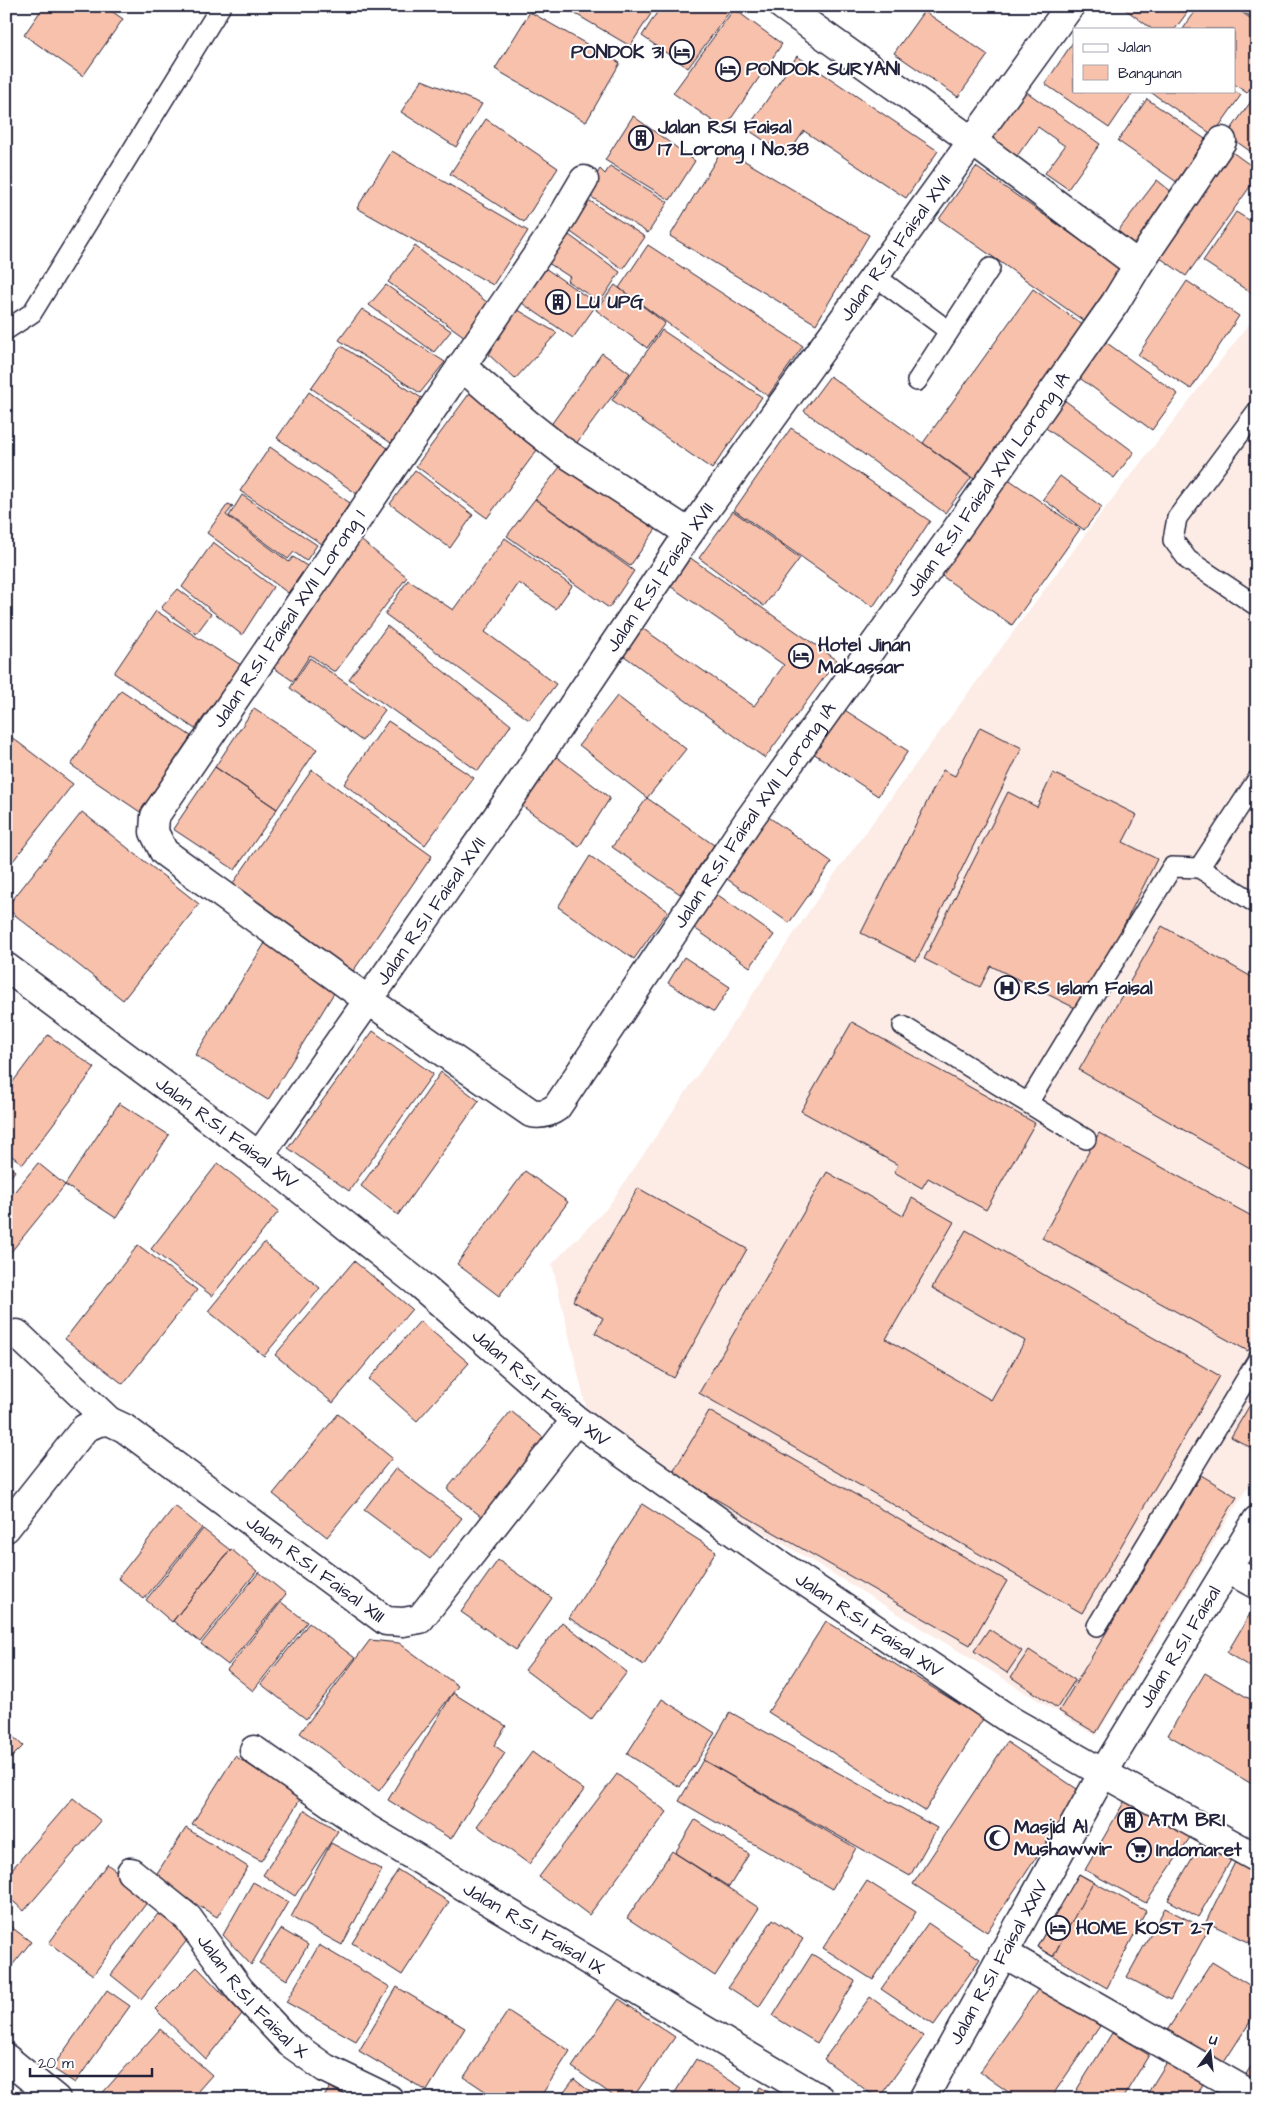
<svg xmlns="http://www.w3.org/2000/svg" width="1263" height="2105" viewBox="0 0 1263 2105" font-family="'Architects Daughter',sans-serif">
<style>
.built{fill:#fdece6}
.building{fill:#f8c1ab;stroke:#22223b}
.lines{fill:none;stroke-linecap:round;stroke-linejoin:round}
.lane-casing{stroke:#22223b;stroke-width:22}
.street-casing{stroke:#22223b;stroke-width:31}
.secondary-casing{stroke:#22223b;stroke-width:31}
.lane{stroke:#fff;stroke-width:19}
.street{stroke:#fff;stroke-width:28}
.secondary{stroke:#fff;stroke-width:28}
.labels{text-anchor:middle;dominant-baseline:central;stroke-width:4;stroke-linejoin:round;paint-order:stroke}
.poi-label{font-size:19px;font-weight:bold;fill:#22223b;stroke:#fff;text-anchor:start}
.street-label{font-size:19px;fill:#22223b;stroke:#fff}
</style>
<rect width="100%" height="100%" fill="#fff"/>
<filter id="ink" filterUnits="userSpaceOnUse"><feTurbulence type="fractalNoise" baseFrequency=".02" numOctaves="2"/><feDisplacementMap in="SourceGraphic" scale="10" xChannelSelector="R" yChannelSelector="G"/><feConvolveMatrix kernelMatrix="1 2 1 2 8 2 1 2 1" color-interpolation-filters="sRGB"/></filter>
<g filter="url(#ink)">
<path class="built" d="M 1257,314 L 1257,1472 L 1096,1736 L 822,1567 L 705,1498 L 589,1420 L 552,1264 L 607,1208 L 831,879 L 1095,521 Z"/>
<path class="building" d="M 44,6 L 104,6 L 123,19 L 83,76 L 24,35 Z
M 562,6 L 656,6 L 630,46 Z
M 661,6 L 732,6 L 733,7 L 688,68 L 642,36 Z
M 1121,6 L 1192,6 L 1175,29 L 1152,29 Z
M 1199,6 L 1233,6 L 1257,23 L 1257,79 L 1247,93 L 1234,84 L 1234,29 L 1183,29 Z
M 1235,6 L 1257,6 L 1257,21 Z
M 734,9 L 782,44 L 724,129 L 673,93 Z
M 924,11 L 988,55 L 958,97 L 894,53 Z
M 530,12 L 620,63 L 586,122 L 495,69 Z
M 1073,42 L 1074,91 L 1134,91 L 1109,128 L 1045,84 Z
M 797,56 L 938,151 L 906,198 L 804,131 L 787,156 L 747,129 Z
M 422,80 L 482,104 L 456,147 L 401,112 Z
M 1024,90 L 1100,144 L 1068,189 L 1045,173 L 1065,146 L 1038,127 L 1017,156 L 990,137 Z
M 1149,91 L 1234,91 L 1241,95 L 1213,135 Z
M 1257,93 L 1257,156 L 1227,135 Z
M 1147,99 L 1211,143 L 1181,185 L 1118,141 Z
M 633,116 L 695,161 L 670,200 L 605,160 Z
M 486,119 L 558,168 L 524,222 L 450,174 Z
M 723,148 L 869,235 L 816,324 L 670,236 Z
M 1228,149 L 1257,170 L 1257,177 L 1186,276 L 1153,253 Z
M 392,151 L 528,231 L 493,285 L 357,208 Z
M 610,166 L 668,202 L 648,233 L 585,193 L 600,169 L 605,174 Z
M 976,167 L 1121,269 L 1084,321 L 939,219 Z
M 1157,180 L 1178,197 L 1139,248 L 1118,231 Z
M 584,197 L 645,237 L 623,269 L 562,226 Z
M 1236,212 L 1257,225 L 1257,297 L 1203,261 Z
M 562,230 L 620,272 L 600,302 L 567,281 L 570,277 L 542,259 Z
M 648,245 L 803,346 L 768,396 L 619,288 Z
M 415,246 L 488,303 L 465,337 L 388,282 Z
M 542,266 L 597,304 L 573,338 L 519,301 Z
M 1187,281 L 1239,316 L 1191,389 L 1138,355 Z
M 386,285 L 451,331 L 434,352 L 369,305 Z
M 615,285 L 665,323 L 647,348 L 596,310 Z
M 1033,289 L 1087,328 L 977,481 L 923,443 Z
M 513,307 L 557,333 L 515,379 L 489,355 Z
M 362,309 L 445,362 L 420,393 L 339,340 Z
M 662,330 L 762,397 L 712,469 L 612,400 Z
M 1100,338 L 1178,394 L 1152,430 L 1074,374 Z
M 341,346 L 423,399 L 391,443 L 311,388 Z
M 602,353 L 630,373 L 575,445 L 550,426 Z
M 830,376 L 971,478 L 945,513 L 804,411 Z
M 472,390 L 543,442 L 487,518 L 416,466 Z
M 309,392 L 389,449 L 357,494 L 277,438 Z
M 1059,396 L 1134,452 L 1114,478 L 1039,423 Z
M 791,428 L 930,521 L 873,607 L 734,510 Z
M 270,447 L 350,503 L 322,544 L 240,491 Z
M 563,463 L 658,526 L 630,566 L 535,499 Z
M 415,470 L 473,515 L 450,548 L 390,504 Z
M 1060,476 L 1102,507 L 1084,530 L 1043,499 Z
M 1007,478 L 1080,529 L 1012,625 L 939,574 Z
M 242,495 L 317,545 L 306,561 L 294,552 L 288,559 L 229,516 Z
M 535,499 L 634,571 L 609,608 L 507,536 Z
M 228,504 L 233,506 L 226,515 L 289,562 L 293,557 L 307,566 L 288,593 L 207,533 Z
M 733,511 L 800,558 L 764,606 L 699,558 Z
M 357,537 L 407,577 L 336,671 L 333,671 L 310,655 L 293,681 L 271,666 Z
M 505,538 L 572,586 L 556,609 L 519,583 L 485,632 L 556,684 L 529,720 L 385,614 L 408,580 L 453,610 Z
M 213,542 L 273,587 L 242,635 L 182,587 Z
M 689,557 L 837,660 L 765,758 L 620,653 L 639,626 L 754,706 L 784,665 L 670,586 Z
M 178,589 L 211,614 L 196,634 L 161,608 Z
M 156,611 L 241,665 L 195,729 L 114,673 Z
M 387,626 L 511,725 L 478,771 L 349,679 Z
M 310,658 L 385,710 L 362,741 L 290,688 Z
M 121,690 L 191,736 L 140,812 L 71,765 Z
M 617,696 L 686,749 L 647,798 L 579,745 Z
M 837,705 L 908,751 L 878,796 L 807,749 Z
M 254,708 L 317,749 L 277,809 L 215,767 Z
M 388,721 L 474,778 L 425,845 L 344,784 Z
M 980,727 L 1022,748 L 916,961 L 861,933 L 943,770 L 955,776 Z
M 6,733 L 73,784 L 6,870 Z
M 553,754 L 610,798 L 579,847 L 522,806 Z
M 215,767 L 277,809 L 235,870 L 173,829 Z
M 312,770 L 432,856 L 347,980 L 226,893 Z
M 1053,773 L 1137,815 L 1123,842 L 1157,859 L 1081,1011 L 991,966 L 980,987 L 924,959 L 1008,792 L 1037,807 Z
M 647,798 L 714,845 L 680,894 L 612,847 Z
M 82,812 L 199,904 L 123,1000 L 6,908 Z
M 763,813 L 832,862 L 789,923 L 720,874 Z
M 590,856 L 668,911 L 634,959 L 558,907 Z
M 711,890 L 774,935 L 750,967 L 687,923 Z
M 1162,926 L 1257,980 L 1257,1172 L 1079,1070 Z
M 265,943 L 337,988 L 268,1100 L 195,1055 Z
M 684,957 L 730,987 L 714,1012 L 668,983 Z
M 852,1022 L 1035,1123 L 986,1210 L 928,1178 L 922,1188 L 894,1172 L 898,1165 L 801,1111 Z
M 373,1031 L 433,1074 L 349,1191 L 288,1148 Z
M 48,1035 L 95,1068 L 23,1164 L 6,1152 L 6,1091 Z
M 441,1072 L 479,1101 L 398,1215 L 361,1186 Z
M 119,1103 L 169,1135 L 116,1218 L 65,1185 Z
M 1099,1133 L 1257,1219 L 1257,1335 L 1248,1351 L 1042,1238 Z
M 38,1163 L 65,1185 L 6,1258 L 6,1202 Z
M 218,1163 L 279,1211 L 212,1296 L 151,1249 Z
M 6,1164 L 15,1171 L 6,1183 Z
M 525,1171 L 568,1202 L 499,1296 L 457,1264 Z
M 827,1172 L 903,1216 L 912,1198 L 954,1222 L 886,1339 L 991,1400 L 1025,1341 L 932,1288 L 966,1230 L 1220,1376 L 1082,1613 L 699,1393 Z
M 638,1188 L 747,1249 L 674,1378 L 595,1333 L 603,1318 L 573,1301 Z
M 264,1243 L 320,1288 L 264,1356 L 208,1311 Z
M 138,1245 L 197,1290 L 123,1384 L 65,1339 Z
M 354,1261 L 412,1309 L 333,1403 L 275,1355 Z
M 420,1321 L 469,1363 L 417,1421 L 369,1379 Z
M 1257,1393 L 1257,1451 L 1231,1437 Z
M 511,1411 L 552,1445 L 488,1522 L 447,1489 Z
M 709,1411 L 1007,1581 L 970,1645 L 672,1474 Z
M 338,1414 L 392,1458 L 327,1537 L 273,1494 Z
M 396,1468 L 462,1518 L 430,1559 L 364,1510 Z
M 1201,1475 L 1237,1497 L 1096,1733 L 1059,1711 Z
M 642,1504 L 716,1551 L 644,1665 L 569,1618 Z
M 175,1506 L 202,1528 L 144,1599 L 118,1578 Z
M 203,1529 L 230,1550 L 172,1622 L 146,1600 Z
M 231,1549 L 257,1571 L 200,1642 L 173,1621 Z
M 498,1560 L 552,1598 L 516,1650 L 461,1612 Z
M 259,1572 L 286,1594 L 228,1665 L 201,1644 Z
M 281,1602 L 307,1622 L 253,1691 L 227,1670 Z
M 1257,1602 L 1257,1671 L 1227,1653 Z
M 826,1621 L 983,1719 L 925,1811 L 768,1712 Z
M 562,1622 L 627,1672 L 591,1720 L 525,1670 Z
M 309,1623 L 355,1658 L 306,1719 L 261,1684 Z
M 989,1629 L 1022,1651 L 1007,1673 L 974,1651 Z
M 370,1640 L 399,1643 L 458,1686 L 379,1791 L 300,1733 Z
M 1029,1650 L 1075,1680 L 1057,1708 L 1011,1677 Z
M 1205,1673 L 1257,1703 L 1257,1787 L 1168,1735 Z
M 453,1693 L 506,1726 L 494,1745 L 505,1753 L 451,1839 L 388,1800 Z
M 662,1699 L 715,1733 L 680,1787 L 627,1754 Z
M 730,1712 L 937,1828 L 910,1876 L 703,1760 Z
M 6,1730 L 23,1746 L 6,1763 Z
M 1007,1742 L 1080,1791 L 987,1932 L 913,1884 Z
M 532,1752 L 584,1790 L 529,1864 L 477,1826 Z
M 235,1756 L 301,1798 L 261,1861 L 192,1824 Z
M 703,1760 L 856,1848 L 832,1889 L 679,1801 Z
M 617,1774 L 667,1812 L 589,1915 L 539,1877 Z
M 1131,1790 L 1195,1830 L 1146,1903 L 1085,1870 Z
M 73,1798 L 101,1821 L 24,1911 L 6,1895 L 6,1876 Z
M 305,1810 L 338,1831 L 295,1896 L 263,1875 Z
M 1128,1810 L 1140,1816 L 1132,1829 L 1120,1825 Z
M 695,1820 L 749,1854 L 729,1887 L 675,1853 Z
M 186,1828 L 248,1867 L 217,1917 L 154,1878 Z
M 331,1843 L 382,1870 L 342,1945 L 291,1917 Z
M 1201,1843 L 1231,1860 L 1198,1917 L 1168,1900 Z
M 672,1851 L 759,1908 L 715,1976 L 627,1918 Z
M 1236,1860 L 1257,1870 L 1257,1946 L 1206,1922 Z
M 107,1864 L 151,1897 L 93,1975 L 49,1943 Z
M 398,1870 L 449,1902 L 402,1975 L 352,1943 Z
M 1079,1874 L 1146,1911 L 1107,1988 L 1037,1947 Z
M 1079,1874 L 1093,1882 L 1053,1957 L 1037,1947 Z
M 867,1881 L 916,1912 L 873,1980 L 823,1948 Z
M 253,1882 L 288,1902 L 251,1965 L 223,1935 Z
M 164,1906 L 195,1930 L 141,1999 L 111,1975 Z
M 1165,1908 L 1208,1930 L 1170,2000 L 1127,1977 Z
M 773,1919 L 803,1939 L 759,2007 L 728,1987 Z
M 6,1923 L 31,1942 L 6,1973 Z
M 928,1923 L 980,1959 L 934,2025 L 881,1989 Z
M 281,1929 L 308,1945 L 287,1980 L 259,1963 Z
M 319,1945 L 390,1987 L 356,2041 L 286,2002 Z
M 812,1954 L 855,1981 L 817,2043 L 773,2016 Z
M 1212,1962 L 1257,1990 L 1257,2011 L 1221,2067 L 1166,2032 Z
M 197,1967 L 242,2014 L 206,2059 L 155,2009 Z
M 1041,1985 L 1100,2026 L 1050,2099 L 1018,2099 L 980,2072 Z
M 397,1987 L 465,2028 L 427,2091 L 359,2051 Z
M 107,1990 L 130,2006 L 75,2083 L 52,2068 Z
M 870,1997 L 924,2036 L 878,2099 L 824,2059 Z
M 619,1999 L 675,2037 L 632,2099 L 618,2099 L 572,2067 Z
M 508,2011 L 570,2051 L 539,2099 L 497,2099 L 464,2077 Z
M 160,2029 L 212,2075 L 191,2099 L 97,2099 Z
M 1112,2033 L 1149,2055 L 1122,2099 L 1071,2099 Z
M 1257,2056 L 1257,2082 L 1245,2076 Z
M 696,2059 L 742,2088 L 735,2099 L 671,2099 Z
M 1167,2062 L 1203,2084 L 1195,2099 L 1144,2099 Z
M 574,2079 L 599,2099 L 559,2099 Z
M 330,2087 L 350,2099 L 323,2099 Z
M 760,2087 L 781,2099 L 754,2099 Z
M 967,2089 L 985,2099 L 962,2099 Z"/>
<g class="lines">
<defs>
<path id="lane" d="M 875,276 L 949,331
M 6,330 L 32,313 L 221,6
M 917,381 L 990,268
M 1257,411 L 1177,518 L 1173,540 L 1188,560 L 1257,606
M 1257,780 L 1199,868 L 1257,904
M 903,1026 L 1086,1139
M 1028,1103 L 1172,867 L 1199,868
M 1097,1626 L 1257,1361"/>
<g id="street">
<path id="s1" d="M 584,180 L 555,229 L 155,816 L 154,832 L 164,852 L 368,1000 L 531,1113 C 542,1115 549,1113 557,1107 L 748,821 L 947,543 L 1115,303 L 1138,265 L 972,141 L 783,6"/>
<path d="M 1138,265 L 1222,141"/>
<path d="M 461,366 L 528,424 L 561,450 L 689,533"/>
<path id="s2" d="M 259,1156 L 522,781 L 689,533 L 1070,6"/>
<path id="s3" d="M 17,1334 L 109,1421 L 124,1428 L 386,1621 L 403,1622 L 420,1619 L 576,1420"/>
<path d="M 6,1528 L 85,1428 L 99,1422 L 109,1421"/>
<path d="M 1228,1569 L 1257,1585"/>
<path id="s4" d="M 254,1750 L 368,1829 L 820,2099"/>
<path d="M 1103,1773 L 1257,1858"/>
<path id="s5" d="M 131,1872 L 188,1918 L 240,1990 L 290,2043 L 325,2068 L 389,2099"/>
<path d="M 1003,1953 L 1257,2098"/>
<path d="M 6,2058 L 56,2099"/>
</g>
<g id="secondary">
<path id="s6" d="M 6,967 L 259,1156 L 419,1284 L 576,1420 L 776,1562 L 1013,1722 L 1103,1773"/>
<path id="s7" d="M 923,2099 L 1103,1773 L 1257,1520"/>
</g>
</defs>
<use href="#lane" class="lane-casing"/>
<use href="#street" class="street-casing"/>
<use href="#secondary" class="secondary-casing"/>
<use href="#lane" class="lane"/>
<use href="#street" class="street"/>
<use href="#secondary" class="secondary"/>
</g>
</g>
<defs>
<symbol id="hotel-ring" viewBox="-11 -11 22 22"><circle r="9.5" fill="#fff" stroke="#22223b" stroke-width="1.5"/><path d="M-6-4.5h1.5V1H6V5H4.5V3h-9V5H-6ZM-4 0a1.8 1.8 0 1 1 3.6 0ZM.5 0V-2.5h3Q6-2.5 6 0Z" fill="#22223b"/></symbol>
<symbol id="building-ring" viewBox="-11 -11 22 22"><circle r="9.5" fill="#fff" stroke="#22223b" stroke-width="1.5"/><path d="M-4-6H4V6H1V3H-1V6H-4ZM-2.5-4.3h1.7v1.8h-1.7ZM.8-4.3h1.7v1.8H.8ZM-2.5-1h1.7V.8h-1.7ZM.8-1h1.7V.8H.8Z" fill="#22223b"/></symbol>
<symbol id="hospital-ring" viewBox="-11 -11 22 22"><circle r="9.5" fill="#fff" stroke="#22223b" stroke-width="1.5"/><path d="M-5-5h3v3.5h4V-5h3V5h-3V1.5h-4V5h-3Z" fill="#22223b"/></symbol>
<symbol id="mosque-ring" viewBox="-11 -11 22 22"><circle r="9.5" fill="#fff" stroke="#22223b" stroke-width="1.5"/><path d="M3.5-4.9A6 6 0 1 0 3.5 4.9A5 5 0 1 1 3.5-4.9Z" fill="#22223b"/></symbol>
<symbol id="supermarket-ring" viewBox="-11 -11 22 22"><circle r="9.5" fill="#fff" stroke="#22223b" stroke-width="1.5"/><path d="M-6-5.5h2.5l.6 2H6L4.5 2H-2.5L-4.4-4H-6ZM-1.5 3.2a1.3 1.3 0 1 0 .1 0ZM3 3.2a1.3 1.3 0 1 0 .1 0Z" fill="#22223b"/></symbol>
</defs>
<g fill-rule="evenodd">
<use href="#hotel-ring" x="668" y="38" width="28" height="28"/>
<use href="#hotel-ring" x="714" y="55" width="28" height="28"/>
<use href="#building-ring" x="627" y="124" width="28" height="28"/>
<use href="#building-ring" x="544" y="288" width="28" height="28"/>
<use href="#hotel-ring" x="787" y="642" width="28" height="28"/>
<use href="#hospital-ring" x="993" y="974" width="28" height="28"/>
<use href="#building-ring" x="1116" y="1806" width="28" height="28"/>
<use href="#mosque-ring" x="983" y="1824" width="28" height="28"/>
<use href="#supermarket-ring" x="1125" y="1836" width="28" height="28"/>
<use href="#hotel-ring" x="1044" y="1914" width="28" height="28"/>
</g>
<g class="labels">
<g class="poi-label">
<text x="664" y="52" text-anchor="end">PONDOK 31</text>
<text x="746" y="69">PONDOK SURYANI</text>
<text x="658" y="127">Jalan RSI Faisal<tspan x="658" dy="22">17 Lorong 1 No.38</tspan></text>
<text x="576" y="302">LU UPG</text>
<text x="818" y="645">Hotel Jinan<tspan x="818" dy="22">Makassar</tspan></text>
<text x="1024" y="988">RS Islam Faisal</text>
<text x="1148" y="1820">ATM BRI</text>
<text x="1014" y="1827">Masjid Al<tspan x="1014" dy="22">Mushawwir</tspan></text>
<text x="1156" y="1850">Indomaret</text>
<text x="1076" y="1928">HOME KOST 27</text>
</g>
<g class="street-label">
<text stroke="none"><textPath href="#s2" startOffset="1109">Jalan R.S.I Faisal XVII</textPath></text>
<text stroke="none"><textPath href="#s1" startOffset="2041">Jalan R.S.I Faisal XVII Lorong 1A</textPath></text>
<text stroke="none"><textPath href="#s2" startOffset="704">Jalan R.S.I Faisal XVII</textPath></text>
<text transform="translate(289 619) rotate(-56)">Jalan R.S.I Faisal XVII Lorong 1</text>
<text stroke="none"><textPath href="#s1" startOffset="1636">Jalan R.S.I Faisal XVII Lorong 1A</textPath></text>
<text stroke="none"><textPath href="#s2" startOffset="299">Jalan R.S.I Faisal XVII</textPath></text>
<text stroke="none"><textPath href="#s6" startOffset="276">Jalan R.S.I Faisal XIV</textPath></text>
<text stroke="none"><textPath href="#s6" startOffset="681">Jalan R.S.I Faisal XIV</textPath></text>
<text stroke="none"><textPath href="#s3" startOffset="381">Jalan R.S.I Faisal XIII</textPath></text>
<text stroke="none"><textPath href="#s6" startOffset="1086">Jalan R.S.I Faisal XIV</textPath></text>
<text stroke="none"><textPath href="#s7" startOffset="520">Jalan R.S.I Faisal</textPath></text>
<text stroke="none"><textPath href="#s4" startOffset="332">Jalan R.S.I Faisal IX</textPath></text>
<text stroke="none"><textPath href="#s7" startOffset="156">Jalan R.S.I Faisal XXIV</textPath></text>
<text stroke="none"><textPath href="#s5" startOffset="175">Jalan R.S.I Faisal X</textPath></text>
</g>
</g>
<rect width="1263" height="2105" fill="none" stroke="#fff" stroke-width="25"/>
<rect x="12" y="12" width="1238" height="2080" fill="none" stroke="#22223b" stroke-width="2" filter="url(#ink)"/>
<rect x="1073" y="28" width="162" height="65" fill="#ffffff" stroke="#a7a7b1"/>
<rect x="1083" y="44" width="25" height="8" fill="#ffffff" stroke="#a7a7b1"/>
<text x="1118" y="52" font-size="15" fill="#22223b">Jalan</text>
<rect x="1083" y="65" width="25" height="15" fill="#f8c1ab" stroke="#a7a7b1"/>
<text x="1118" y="78" font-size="15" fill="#22223b">Bangunan</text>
<g transform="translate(1210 2052) rotate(15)" stroke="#ffffff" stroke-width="4" paint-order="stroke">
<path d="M0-4L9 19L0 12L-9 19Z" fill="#22223b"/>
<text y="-8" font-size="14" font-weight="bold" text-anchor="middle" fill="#22223b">U</text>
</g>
<path d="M30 2068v8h122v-8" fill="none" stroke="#22223b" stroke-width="2.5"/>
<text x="38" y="2068" font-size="15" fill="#22223b" stroke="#ffffff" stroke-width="4" paint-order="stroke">20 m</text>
</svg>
